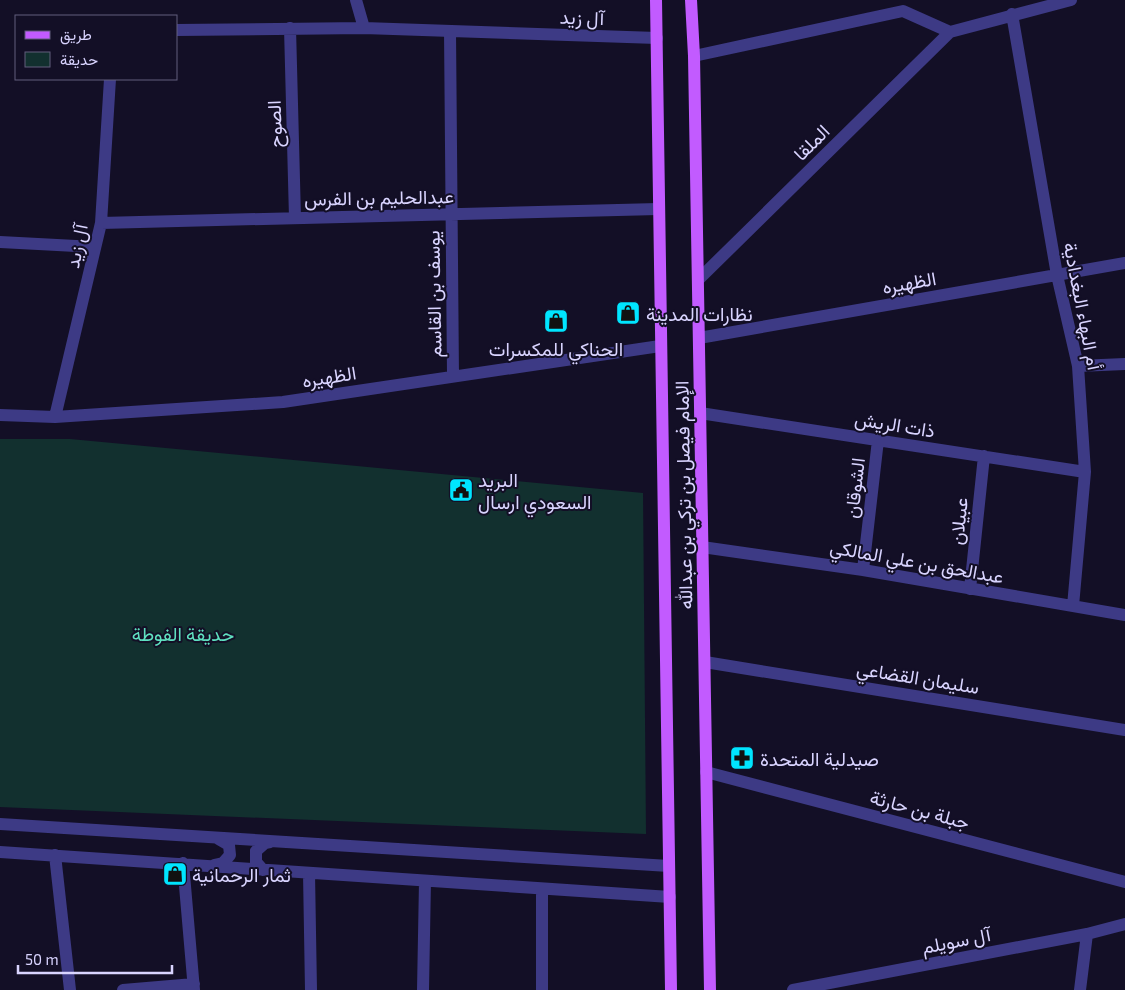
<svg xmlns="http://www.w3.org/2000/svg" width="1125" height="990" viewBox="0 0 1125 990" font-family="'Exo 2',Vazirmatn,sans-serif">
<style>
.green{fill:#12302f}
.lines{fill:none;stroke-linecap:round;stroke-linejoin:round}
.minor{stroke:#3d3a85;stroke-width:12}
.major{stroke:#c25bff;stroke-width:12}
.labels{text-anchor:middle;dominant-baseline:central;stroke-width:4;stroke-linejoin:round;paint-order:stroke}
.street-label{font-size:19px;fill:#d9d4ff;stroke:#130f26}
.poi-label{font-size:19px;fill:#d9d4ff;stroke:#130f26;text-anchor:start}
.park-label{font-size:19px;fill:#5fe0c0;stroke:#130f26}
</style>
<rect width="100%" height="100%" fill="#130f26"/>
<path class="green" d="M 0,439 L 70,439 L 643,493 L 646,834 L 0,807 Z"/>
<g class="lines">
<path class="minor" d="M 356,0 L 364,28
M 1012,14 L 1057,275 L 1078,366 L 1085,472 L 1073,606
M 290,28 L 295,218
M 176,30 L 364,28 L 657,38
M 450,31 L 453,376
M 694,56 L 903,11 L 950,32 L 1071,0
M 101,223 L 658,209
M 0,242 L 95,247
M 698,280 L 950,32
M 699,338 L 1125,263
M 1078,366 L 1125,364
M 700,413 L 1085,472
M 0,415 L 55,417 L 283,402 L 660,346
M 55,417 L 101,223 L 110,79
M 702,547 L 863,570 L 1125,615
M 863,570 L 878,440
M 970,589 L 984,456
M 705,662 L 1125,730
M 706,772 L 1125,882
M 0,824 L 669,866
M 0,852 L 670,897
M 55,855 L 70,990
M 183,863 L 194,990
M 214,865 L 223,863 L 230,855 L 229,845 L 217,838
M 263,870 L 256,862 L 256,851 L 265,843 L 270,842
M 309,873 L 311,990
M 123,990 L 194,984
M 423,990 L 425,881
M 542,990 L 542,889
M 793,990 L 1087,934 L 1125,924
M 1080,990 L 1087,934"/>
<path class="major" d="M 656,0 L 671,990
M 691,0 L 694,56 L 710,990"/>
</g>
<defs>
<symbol id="shop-square" viewBox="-11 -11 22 22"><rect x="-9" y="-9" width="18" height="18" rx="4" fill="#00e5ff" stroke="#130f26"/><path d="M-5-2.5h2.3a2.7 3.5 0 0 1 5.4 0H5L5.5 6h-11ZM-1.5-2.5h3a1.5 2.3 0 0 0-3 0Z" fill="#111"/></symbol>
<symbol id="civic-square" viewBox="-11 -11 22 22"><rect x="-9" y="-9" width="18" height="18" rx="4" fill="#00e5ff" stroke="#130f26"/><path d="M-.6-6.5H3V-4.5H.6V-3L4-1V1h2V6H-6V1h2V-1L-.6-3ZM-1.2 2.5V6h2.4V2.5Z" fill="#111"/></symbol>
<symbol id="pharmacy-square" viewBox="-11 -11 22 22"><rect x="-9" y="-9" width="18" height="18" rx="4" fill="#00e5ff" stroke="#130f26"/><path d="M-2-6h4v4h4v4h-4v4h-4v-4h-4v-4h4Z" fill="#111"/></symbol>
</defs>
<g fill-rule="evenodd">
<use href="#shop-square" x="614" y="299" width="28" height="28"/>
<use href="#shop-square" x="542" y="307" width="28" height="28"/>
<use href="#civic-square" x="447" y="476" width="28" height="28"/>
<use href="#pharmacy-square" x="728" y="744" width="28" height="28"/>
<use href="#shop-square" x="161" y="860" width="28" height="28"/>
</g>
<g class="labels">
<g class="street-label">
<text transform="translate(582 17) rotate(2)">آل زيد</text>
<text transform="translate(274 124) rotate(-92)">الصوح</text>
<text transform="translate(811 142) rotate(-45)">الملقا</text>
<text transform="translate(379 197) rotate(-1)">عبدالحليم بن الفرس</text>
<text transform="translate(76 246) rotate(-78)">آل زيد</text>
<text transform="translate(909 282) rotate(-10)">الظهيره</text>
<text transform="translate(433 294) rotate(-91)">يوسف بن القاسم</text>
<text transform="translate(1083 306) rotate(79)">أم البهاء البغدادية</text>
<text transform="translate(329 376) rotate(-9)">الظهيره</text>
<text transform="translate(895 424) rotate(9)">ذات الريش</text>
<text transform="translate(854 488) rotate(-83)">الشوقان</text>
<text transform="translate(683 495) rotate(-91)">الإمام فيصل بن تركي بن عبدالله</text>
<text transform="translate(958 521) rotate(-84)">عبيلان</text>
<text transform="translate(917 561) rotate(10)">عبدالحق بن علي المالكي</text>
<text transform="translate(918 677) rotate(9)">سليمان القضاعي</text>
<text transform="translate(920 809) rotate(15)">جبلة بن حارثة</text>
<text transform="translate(956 940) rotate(-11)">آل سويلم</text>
</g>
<g class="poi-label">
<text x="646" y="313">نظارات المدينة</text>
<text x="556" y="348" text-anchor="middle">الحناكي للمكسرات</text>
<text x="478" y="479">البريد<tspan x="478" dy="22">السعودي ارسال</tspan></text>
<text x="760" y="758">صيدلية المتحدة</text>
<text x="192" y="874">ثمار الرحمانية</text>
</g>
<g class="park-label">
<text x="183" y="633">حديقة الفوطة</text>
</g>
</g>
<rect x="15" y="15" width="162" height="65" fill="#130f26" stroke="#625e7d"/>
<rect x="25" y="31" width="25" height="8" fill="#c25bff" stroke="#625e7d"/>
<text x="60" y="40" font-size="15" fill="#d9d4ff">طريق</text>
<rect x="25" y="52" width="25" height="15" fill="#12302f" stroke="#625e7d"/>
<text x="60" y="65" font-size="15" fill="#d9d4ff">حديقة</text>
<path d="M18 965v8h154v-8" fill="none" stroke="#d9d4ff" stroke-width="2.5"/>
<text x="25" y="965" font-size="15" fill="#d9d4ff" stroke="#130f26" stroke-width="4" paint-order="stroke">50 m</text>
</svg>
